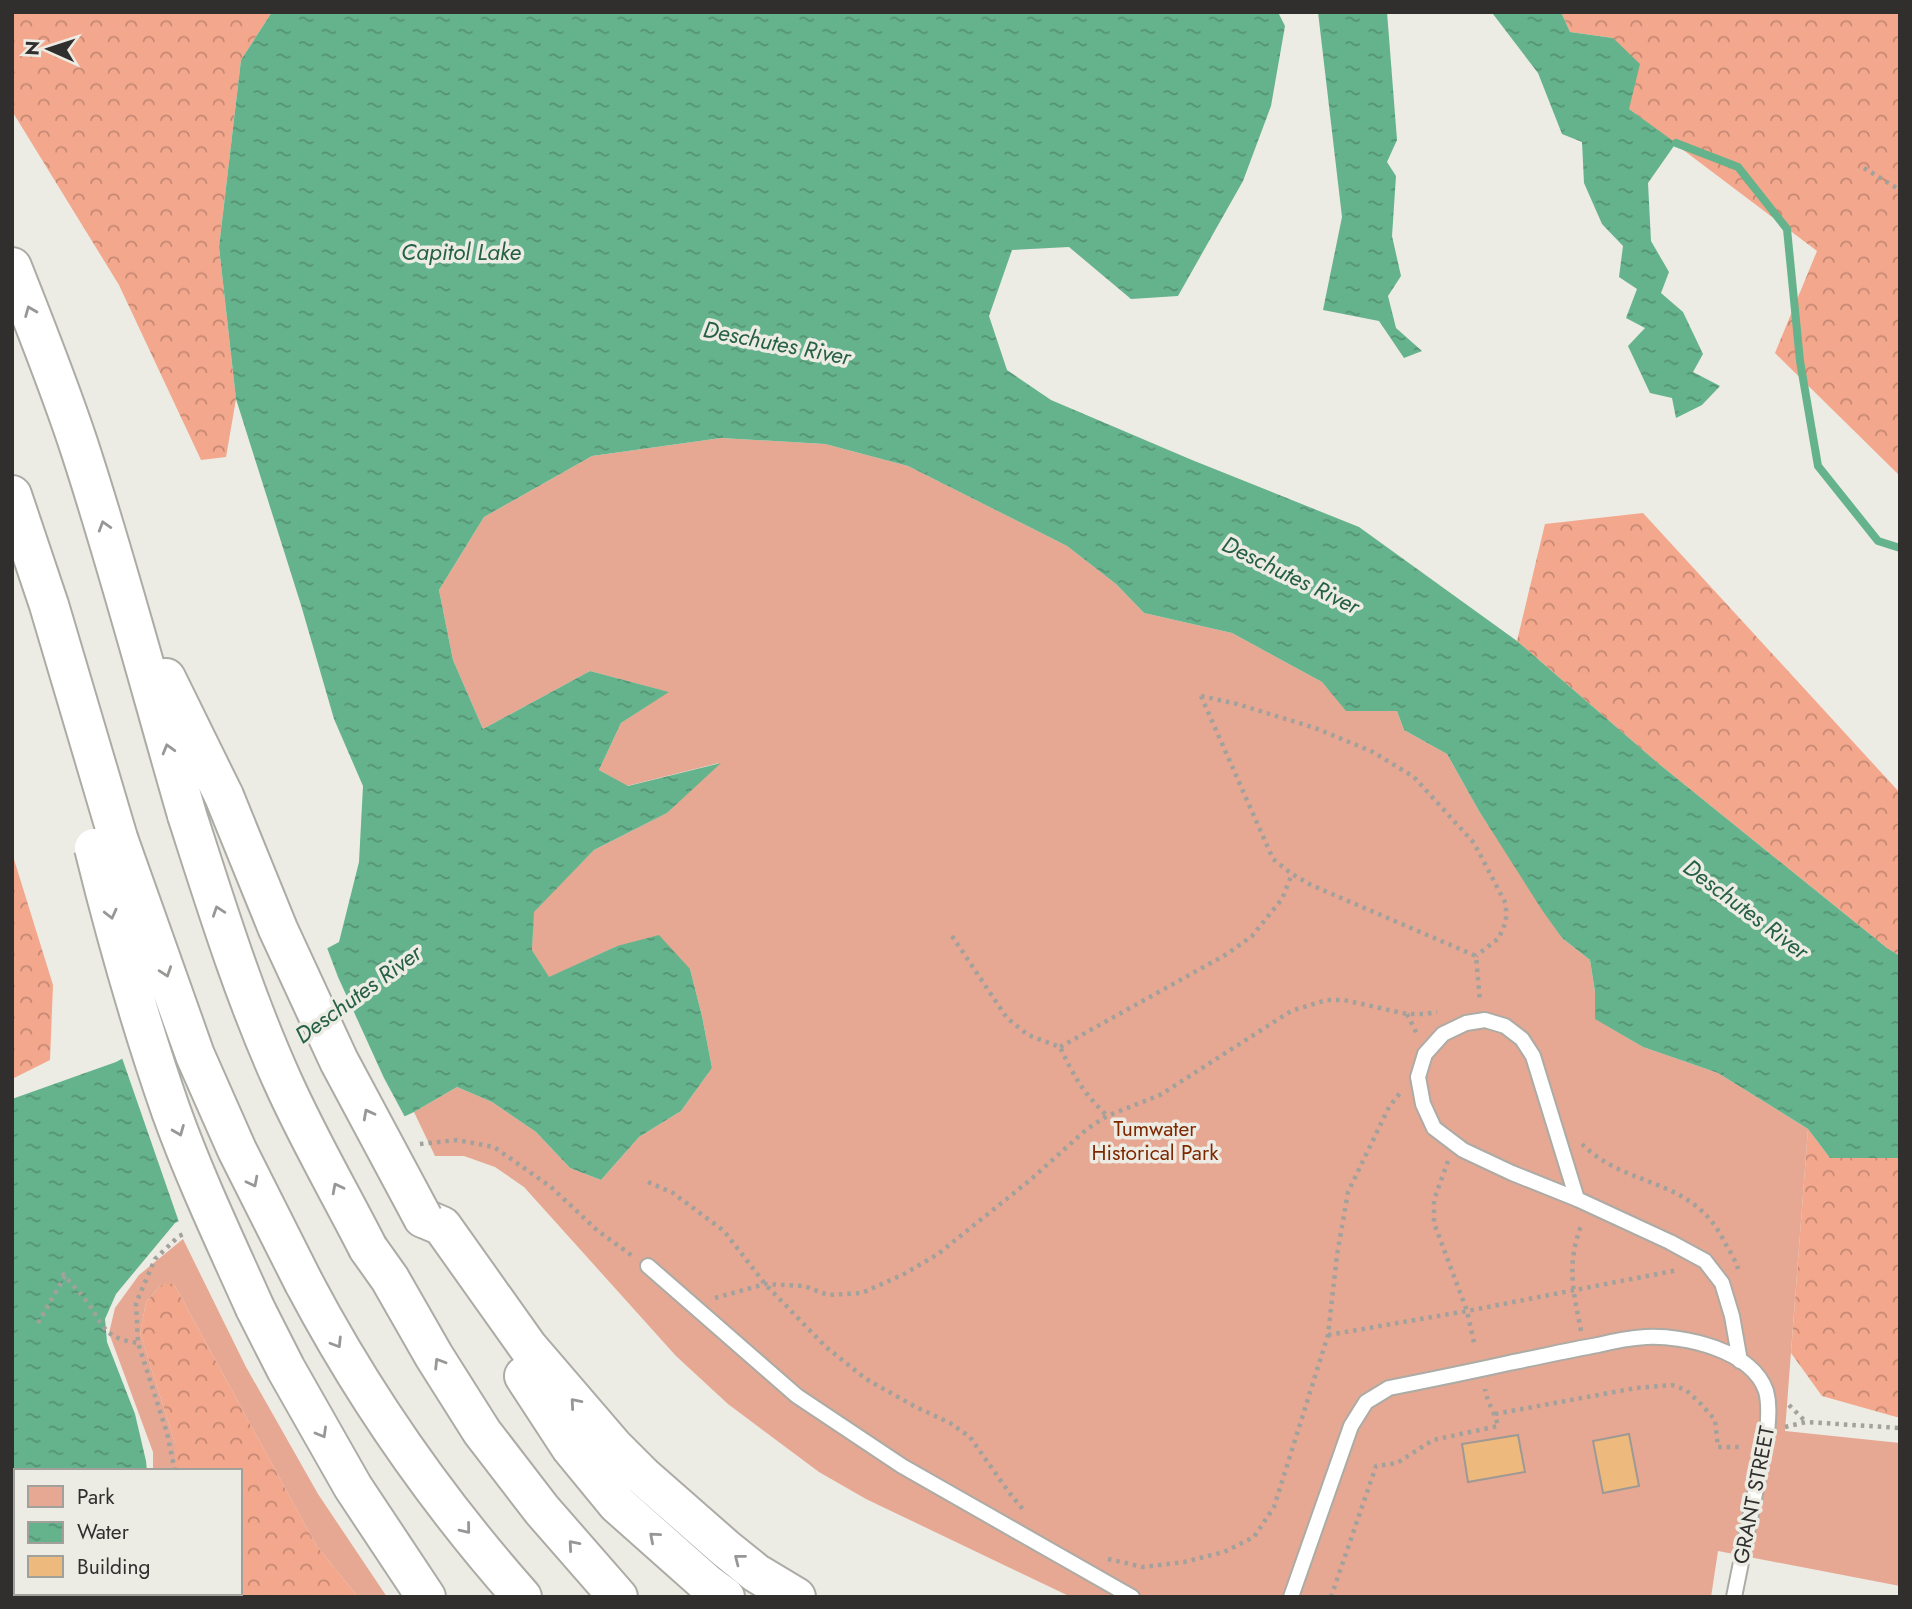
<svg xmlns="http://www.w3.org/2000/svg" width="1912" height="1609" viewBox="0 0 1912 1609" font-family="Jost,sans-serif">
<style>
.forest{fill:url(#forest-crowns)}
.park{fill:#e6a893}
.water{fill:url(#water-ripples)}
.pier{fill:#ecebe4}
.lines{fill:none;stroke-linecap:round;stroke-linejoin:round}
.stream{stroke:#65b38c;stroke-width:8}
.building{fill:#edb97c;stroke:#9e9994;stroke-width:2}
.lane-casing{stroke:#acaba5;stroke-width:18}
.highway-casing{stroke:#acaba5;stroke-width:42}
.path{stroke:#a2a19c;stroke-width:4.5;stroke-dasharray:3.5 5;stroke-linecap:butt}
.lane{stroke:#fff;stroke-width:14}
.highway{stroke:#fff;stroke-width:38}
.highway-bridge-casing{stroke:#acaba5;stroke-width:42;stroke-linecap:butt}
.highway-bridge{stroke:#fff;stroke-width:38}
.oneway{stroke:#989796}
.labels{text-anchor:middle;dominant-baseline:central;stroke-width:7;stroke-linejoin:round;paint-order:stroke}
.park-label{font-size:21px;fill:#7f2800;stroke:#ecebe4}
.street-label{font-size:21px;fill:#302f2d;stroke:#ecebe4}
.water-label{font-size:23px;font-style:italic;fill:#256044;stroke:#ecebe4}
</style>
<defs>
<pattern id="forest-crowns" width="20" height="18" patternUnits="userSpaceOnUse" patternTransform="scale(1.75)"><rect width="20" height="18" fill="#f3a78c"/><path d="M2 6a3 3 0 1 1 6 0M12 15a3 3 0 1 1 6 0" fill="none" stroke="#c58873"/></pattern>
<pattern id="water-ripples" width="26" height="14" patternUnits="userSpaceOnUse" patternTransform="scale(1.75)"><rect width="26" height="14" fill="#65b38c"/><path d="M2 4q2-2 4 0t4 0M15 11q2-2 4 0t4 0" fill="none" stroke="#549273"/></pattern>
</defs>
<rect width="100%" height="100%" fill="#ecebe4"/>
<path class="forest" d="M 12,12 L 272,12 L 241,60 L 219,247 L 236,399 L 226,457 L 201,460 L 119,285 L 12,111 Z
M 1561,12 L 1900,12 L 1900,476 L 1775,353 L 1817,251 L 1629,109 L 1613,38 L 1570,32 Z
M 1643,513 L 1900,793 L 1900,956 L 1887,948 L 1659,764 L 1517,641 L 1545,524 Z
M 12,853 L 53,985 L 50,1060 L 12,1079 Z
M 1808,1129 L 1830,1158 L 1900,1158 L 1900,1418 L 1822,1396 L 1791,1353 Z
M 162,1284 L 174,1284 L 316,1545 L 358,1597 L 210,1597 L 217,1593 L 240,1593 L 240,1471 L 175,1471 L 175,1443 L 140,1333 L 146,1302 Z"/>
<path class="park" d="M 721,438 L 825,444 L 908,466 L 1067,546 L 1116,584 L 1144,613 L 1232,633 L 1322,682 L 1346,710 L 1397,711 L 1404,730 L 1447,754 L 1479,811 L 1562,938 L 1590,960 L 1595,992 L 1596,1019 L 1643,1047 L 1718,1073 L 1808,1129 L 1785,1431 L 1900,1443 L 1900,1586 L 1718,1551 L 1711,1597 L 1071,1597 L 866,1499 L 819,1472 L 728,1404 L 676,1356 L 524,1187 L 495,1167 L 464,1156 L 435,1156 L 414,1112 L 457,1087 L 492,1102 L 536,1132 L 570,1168 L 601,1180 L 639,1137 L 681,1111 L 712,1068 L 702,1016 L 690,969 L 617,946 L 549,978 L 532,950 L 533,912 L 594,850 L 667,813 L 719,763 L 627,786 L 599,770 L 621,723 L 668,692 L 590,671 L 483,729 L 453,660 L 439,590 L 484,517 L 592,456 Z
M 183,1239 L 246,1367 L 318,1494 L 387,1597 L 358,1597 L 316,1545 L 174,1284 L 162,1284 L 146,1302 L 140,1333 L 175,1443 L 175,1471 L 153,1471 L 153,1452 L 109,1333 L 115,1308 L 139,1275 Z"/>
<path class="water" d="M 272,12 L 1278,12 L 1285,26 L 1271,106 L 1243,181 L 1178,296 L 1131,299 L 1069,247 L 1012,250 L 989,316 L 1007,370 L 1051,400 L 1192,460 L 1359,527 L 1517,641 L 1659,764 L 1887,948 L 1900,956 L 1900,1158 L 1830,1158 L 1808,1129 L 1718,1073 L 1643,1047 L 1595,1019 L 1595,992 L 1590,960 L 1562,938 L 1542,910 L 1479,811 L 1447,754 L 1404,730 L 1397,711 L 1346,711 L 1322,682 L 1232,633 L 1144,613 L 1116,584 L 1067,546 L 908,466 L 825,444 L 721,438 L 592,456 L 484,517 L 439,590 L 453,660 L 483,729 L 590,671 L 669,692 L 621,723 L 599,770 L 628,786 L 721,763 L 667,813 L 594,850 L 534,912 L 532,950 L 549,977 L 617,946 L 659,935 L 690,969 L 702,1016 L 712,1068 L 681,1111 L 639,1137 L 601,1180 L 570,1168 L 536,1132 L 492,1102 L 457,1087 L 414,1112 L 175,1223 L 116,1294 L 105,1319 L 107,1342 L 135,1414 L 146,1461 L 147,1471 L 16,1471 L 16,1593 L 134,1593 L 134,1597 L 12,1597 L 12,1099 L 116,1062 L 339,942 L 359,862 L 363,786 L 334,719 L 301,605 L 236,399 L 219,247 L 241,60 Z
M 1318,12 L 1387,12 L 1397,140 L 1387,162 L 1396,176 L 1392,236 L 1401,276 L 1388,296 L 1396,328 L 1422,351 L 1404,358 L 1379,321 L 1323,310 L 1342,217 Z
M 1488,12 L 1561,12 L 1570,32 L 1613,38 L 1640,64 L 1629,109 L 1676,143 L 1648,183 L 1651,241 L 1669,272 L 1661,293 L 1683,312 L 1703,354 L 1693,372 L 1720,386 L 1702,405 L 1676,418 L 1672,398 L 1650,393 L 1628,346 L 1645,328 L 1626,318 L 1637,289 L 1619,277 L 1623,246 L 1602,224 L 1584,183 L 1582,142 L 1562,134 L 1538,73 L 1493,14 Z"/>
<path class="pier" d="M 326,945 L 338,977 L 384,1078 L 406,1119 L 180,1225 L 121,1055 Z"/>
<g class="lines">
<path class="stream" d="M 1676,143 L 1738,167 L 1787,229 L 1800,361 L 1818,466 L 1878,541 L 1900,548"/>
</g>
<path class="building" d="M 1629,1434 L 1639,1486 L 1603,1493 L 1593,1441 Z
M 1518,1435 L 1525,1472 L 1468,1482 L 1462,1444 Z"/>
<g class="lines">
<defs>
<path id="lane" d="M 1577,1199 L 1533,1056 L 1522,1039 L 1505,1026 L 1485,1020 L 1466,1023 L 1443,1034 L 1425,1054 L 1418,1077 L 1423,1104 L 1434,1128 L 1463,1150 L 1512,1173 L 1577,1199 L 1670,1242 L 1705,1261 L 1722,1283 L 1732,1316 L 1740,1361
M 648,1266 L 797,1396 L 902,1466 L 1132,1597
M 1291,1597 L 1351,1426 L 1366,1402 L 1389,1388 C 1429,1380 1469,1372 1509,1363 C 1539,1357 1569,1350 1598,1345 C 1614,1341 1630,1338 1646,1337 C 1684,1335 1752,1350 1766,1391 C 1770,1405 1768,1420 1767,1434 L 1734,1597"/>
<path id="highway" d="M 12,267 C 36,328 61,390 81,452 C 120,572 152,694 187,815
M 12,495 L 49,605 L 118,838
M 166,678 L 224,796
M 423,1218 L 442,1226 L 528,1347 L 613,1446 L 643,1476 L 725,1548 L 756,1573 L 796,1597
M 368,1248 L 390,1279 L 434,1356 L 482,1432 L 542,1510 L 618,1597
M 304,1283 C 363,1395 437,1501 522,1597
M 255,1308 L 286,1369 L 353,1487 L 426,1597
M 524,1376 L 571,1448 L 617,1504 L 706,1583 L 725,1597"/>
</defs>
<use href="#lane" class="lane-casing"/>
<use href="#highway" class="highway-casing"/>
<path class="path" d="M 1864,168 L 1900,190
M 1201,696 L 1237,704 L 1315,728 L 1373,752 L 1414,777 L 1474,843 L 1506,904 L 1506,921 L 1499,938 L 1476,956
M 1201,696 L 1273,859 L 1292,874 L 1311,885 L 1476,956 L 1480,1002
M 952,936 L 1007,1018 L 1028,1035 L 1060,1047 C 1074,1077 1083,1092 1107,1116
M 1407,1014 L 1417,1034
M 1060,1047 L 1227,954 L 1252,936 L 1282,899 L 1292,874
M 420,1144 L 457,1140 L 494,1147 L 551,1187 L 598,1231 L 634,1257
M 1582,1144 C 1627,1189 1690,1176 1723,1239 C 1728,1249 1735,1258 1738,1269
M 1448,1161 L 1434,1200 L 1434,1223 L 1467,1311 L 1475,1347
M 648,1182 L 673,1193 L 724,1231 L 765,1284 L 826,1347 L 866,1379 L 914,1406 L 950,1423 L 970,1437 L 1008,1491 L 1025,1512
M 62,1273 C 71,1283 80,1293 88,1303 C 105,1328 104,1338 138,1343
M 715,1298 L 765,1284 L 804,1286 L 828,1295 L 862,1293 L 904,1274 L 938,1254 L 1029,1181 L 1087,1129 L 1107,1116 L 1160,1095 L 1291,1011 L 1326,1000 L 1344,1000 L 1407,1014 L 1425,1014 L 1437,1012
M 38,1323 L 65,1276
M 1581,1331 C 1573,1289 1566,1265 1582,1223
M 1328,1335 L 1467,1311 L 1678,1270
M 1789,1405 L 1806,1422
M 1495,1414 L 1636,1388 L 1672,1385 L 1686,1390 L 1701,1404 L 1715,1420 L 1718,1447 L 1743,1447
M 1785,1427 L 1806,1422 L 1900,1428
M 175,1471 L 167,1433 L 138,1343 L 136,1303 L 155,1259 L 179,1236 L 186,1233
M 1108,1559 L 1143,1567 L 1184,1562 L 1224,1552 L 1254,1537 L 1274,1507 L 1328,1335 L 1337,1255 L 1348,1192 L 1389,1107 L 1400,1093
M 196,1593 L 196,1597
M 1331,1597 L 1376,1466 L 1397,1463 L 1433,1440 L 1498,1426 C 1495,1413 1487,1402 1485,1389"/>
<use href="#lane" class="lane"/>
<use href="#highway" class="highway"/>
<defs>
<path id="highway-bridge" d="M 224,796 L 278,929 L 339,1061 L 423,1218
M 187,815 C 216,905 244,996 283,1082 C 308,1138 340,1193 368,1248
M 118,838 L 195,1055 L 237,1150 L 304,1283
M 94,848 C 116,937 141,1025 171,1111 C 195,1178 226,1243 255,1308"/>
</defs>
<use href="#highway-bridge" class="highway-bridge-casing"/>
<use href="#highway-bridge" class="highway-bridge"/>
</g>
<defs><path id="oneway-chevron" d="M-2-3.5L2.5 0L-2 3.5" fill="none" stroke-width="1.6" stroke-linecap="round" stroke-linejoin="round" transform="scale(1.75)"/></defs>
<g class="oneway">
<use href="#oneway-chevron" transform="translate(30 311) rotate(-112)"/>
<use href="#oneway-chevron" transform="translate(104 526) rotate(-107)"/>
<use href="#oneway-chevron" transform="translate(168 749) rotate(-106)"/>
<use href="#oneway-chevron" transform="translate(218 911) rotate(-109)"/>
<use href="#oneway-chevron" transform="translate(111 914) rotate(76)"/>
<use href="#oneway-chevron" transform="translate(166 972) rotate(71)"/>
<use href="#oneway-chevron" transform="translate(368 1114) rotate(-118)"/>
<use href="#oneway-chevron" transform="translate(179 1131) rotate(68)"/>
<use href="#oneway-chevron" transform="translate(253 1182) rotate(63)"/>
<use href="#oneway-chevron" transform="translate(337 1188) rotate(-117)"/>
<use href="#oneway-chevron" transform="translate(337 1343) rotate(58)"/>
<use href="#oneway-chevron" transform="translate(439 1363) rotate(-122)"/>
<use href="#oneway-chevron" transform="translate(575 1403) rotate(-131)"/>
<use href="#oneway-chevron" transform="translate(322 1433) rotate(60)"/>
<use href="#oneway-chevron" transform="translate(466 1529) rotate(51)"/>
<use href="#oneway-chevron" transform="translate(654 1537) rotate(-139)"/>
<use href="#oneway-chevron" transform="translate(573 1545) rotate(-131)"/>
<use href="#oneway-chevron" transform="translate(739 1559) rotate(-142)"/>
</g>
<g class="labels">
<g class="park-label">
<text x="1155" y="1129">Tumwater<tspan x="1155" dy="24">Historical Park</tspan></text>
</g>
<g class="street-label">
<text transform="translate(1754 1495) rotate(-79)">GRANT STREET</text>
</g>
<g class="water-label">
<text x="461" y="252">Capitol Lake</text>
<text transform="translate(777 343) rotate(11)">Deschutes River</text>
<text transform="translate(1291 575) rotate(26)">Deschutes River</text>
<text transform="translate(1746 909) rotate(37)">Deschutes River</text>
<text transform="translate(358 994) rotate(-36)">Deschutes River</text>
</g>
</g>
<rect width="1912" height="1609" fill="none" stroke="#302f2d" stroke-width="28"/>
<rect x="14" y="1469" width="228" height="126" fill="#ecebe4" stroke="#a1a09b" stroke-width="2"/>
<rect x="28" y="1486" width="35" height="21" fill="#e6a893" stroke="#a1a09b" stroke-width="2"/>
<text x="77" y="1504" font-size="21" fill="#302f2d">Park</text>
<rect x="28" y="1522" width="35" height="21" fill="url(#water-ripples)" stroke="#a1a09b" stroke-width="2"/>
<text x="77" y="1539" font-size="21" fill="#302f2d">Water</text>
<rect x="28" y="1556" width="35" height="21" fill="#edb97c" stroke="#a1a09b" stroke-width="2"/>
<text x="77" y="1574" font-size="21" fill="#302f2d">Building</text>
<g transform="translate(49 49) rotate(273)" stroke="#ecebe4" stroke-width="5" paint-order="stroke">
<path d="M0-5L12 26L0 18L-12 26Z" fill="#302f2d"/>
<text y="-10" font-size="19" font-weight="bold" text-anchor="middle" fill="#302f2d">N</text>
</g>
</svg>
